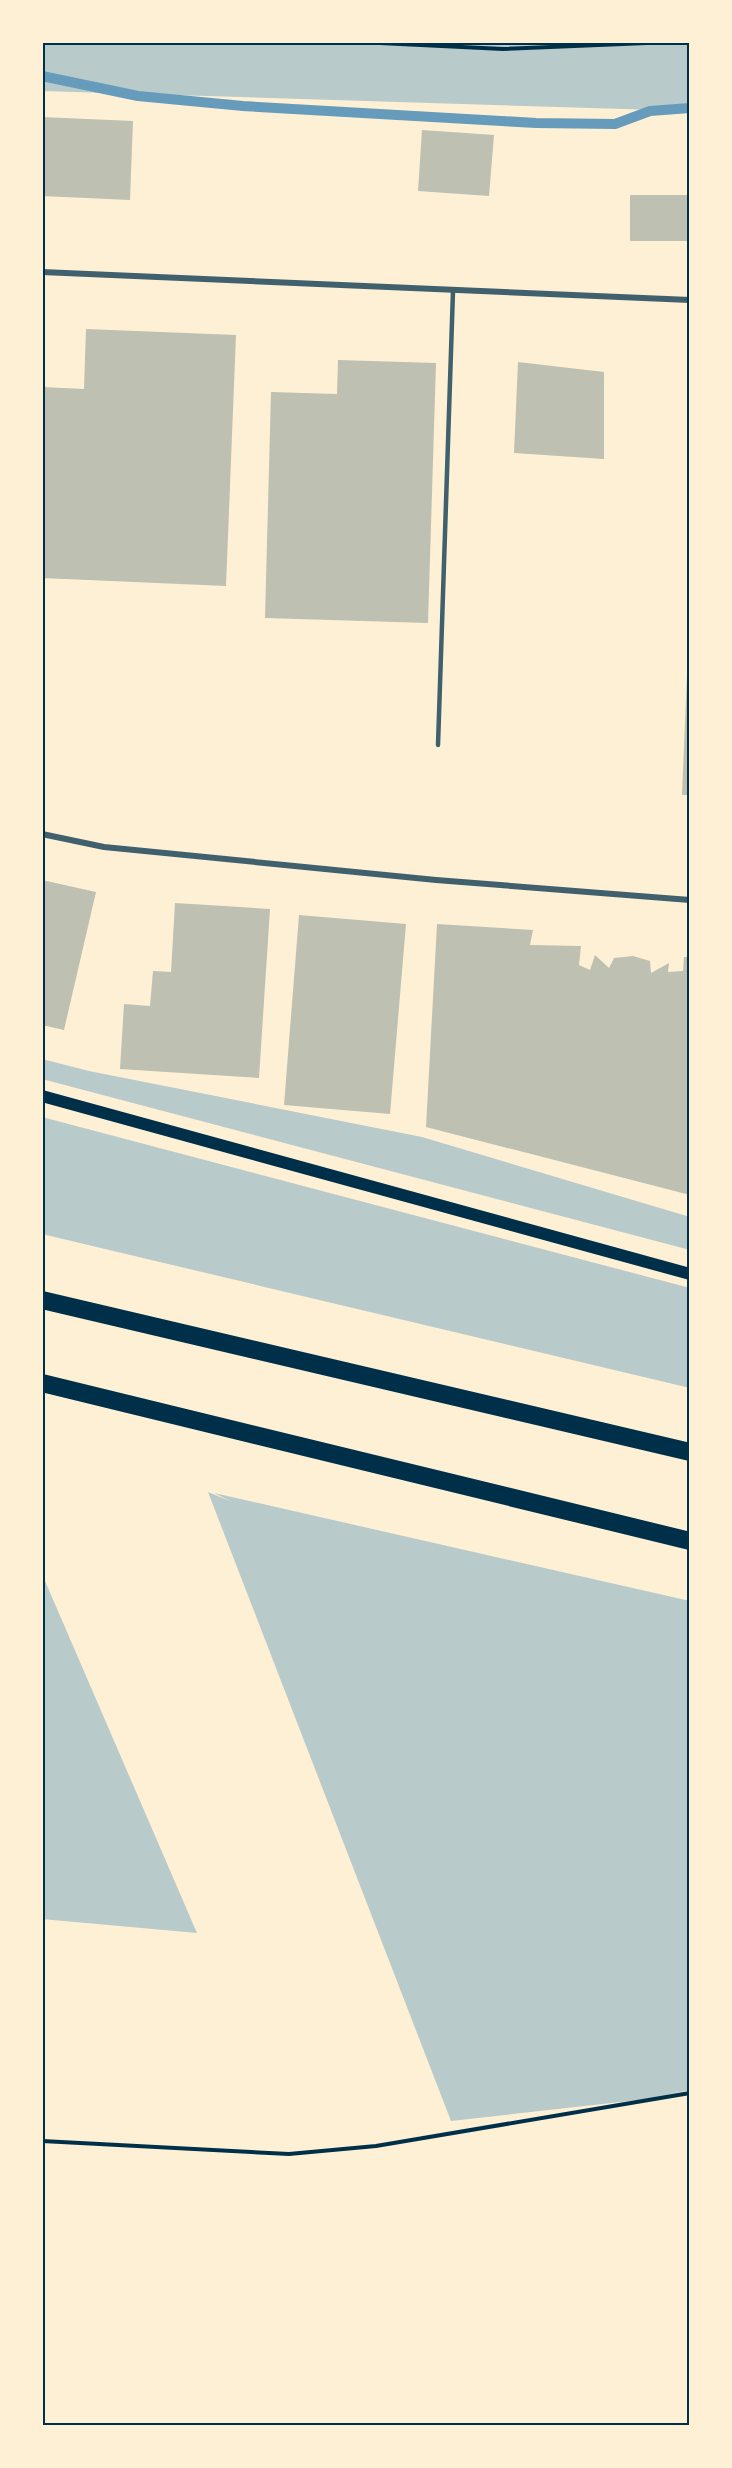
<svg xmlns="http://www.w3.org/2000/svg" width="732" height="2468" viewBox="0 0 732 2468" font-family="'Work Sans',sans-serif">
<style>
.green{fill:#b9caca}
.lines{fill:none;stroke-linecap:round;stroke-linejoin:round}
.stream{stroke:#669bbc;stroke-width:10}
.building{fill:#bec0b2}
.path{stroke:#003049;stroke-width:4}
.service{stroke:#3f606c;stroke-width:4.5}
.minor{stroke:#3f606c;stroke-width:6}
.secondary{stroke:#003049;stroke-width:12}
.motorway{stroke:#003049;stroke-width:18}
.neatline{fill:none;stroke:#003049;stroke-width:2}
</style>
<rect width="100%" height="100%" fill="#fdf0d5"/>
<path class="green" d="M 42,42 L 690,42 L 690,111 L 42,91 Z
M 42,1059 L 89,1071 L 422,1137 L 690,1217 L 690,1250 L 42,1079 Z
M 42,1117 L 690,1288 L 690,1388 L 42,1234 Z
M 208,1492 L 232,1502 L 214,1493 L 690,1601 L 690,2090 L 647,2099 L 451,2121 Z
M 42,1574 L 197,1933 L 42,1919 Z"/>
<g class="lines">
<path class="stream" d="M 42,76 L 138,96 L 243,106 L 536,123 L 615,124 L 650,111 L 690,108"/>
</g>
<path class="building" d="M 42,117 L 133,121 L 130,200 L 42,196 Z
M 422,130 L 494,135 L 489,196 L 418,191 Z
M 630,195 L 690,195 L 690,241 L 630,241 Z
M 86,329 L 236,335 L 226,586 L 42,578 L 42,387 L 84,389 Z
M 338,360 L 436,363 L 428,623 L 265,618 L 271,392 L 337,394 Z
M 518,362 L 604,372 L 604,459 L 514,453 Z
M 688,650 L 690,650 L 690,795 L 682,795 Z
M 42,880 L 96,892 L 64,1030 L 42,1025 Z
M 175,903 L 270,909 L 259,1078 L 120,1069 L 124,1004 L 150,1006 L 153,971 L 171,972 Z
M 299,915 L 406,924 L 390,1114 L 284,1105 Z
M 437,924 L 533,930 L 530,945 L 581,946 L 579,965 L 590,970 L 595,955 L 609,968 L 614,958 L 633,956 L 650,961 L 651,973 L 669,963 L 668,972 L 683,971 L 684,957 L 690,957 L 690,1195 L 426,1127 Z"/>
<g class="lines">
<path class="path" d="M 359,42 L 503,49 L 671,42
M 42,2141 L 289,2154 L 376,2146 L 690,2093"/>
<path class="service" d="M 438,745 L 453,291"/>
<path class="minor" d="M 42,272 L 690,300
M 42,834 L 104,847 L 436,880 L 690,900"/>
<path class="secondary" d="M 42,1096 L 690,1274"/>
<path class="motorway" d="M 42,1300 L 690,1452
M 42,1383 L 690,1541"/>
</g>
<rect width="732" height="2468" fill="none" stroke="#fdf0d5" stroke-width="87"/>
<rect x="44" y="44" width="644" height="2380" class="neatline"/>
</svg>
